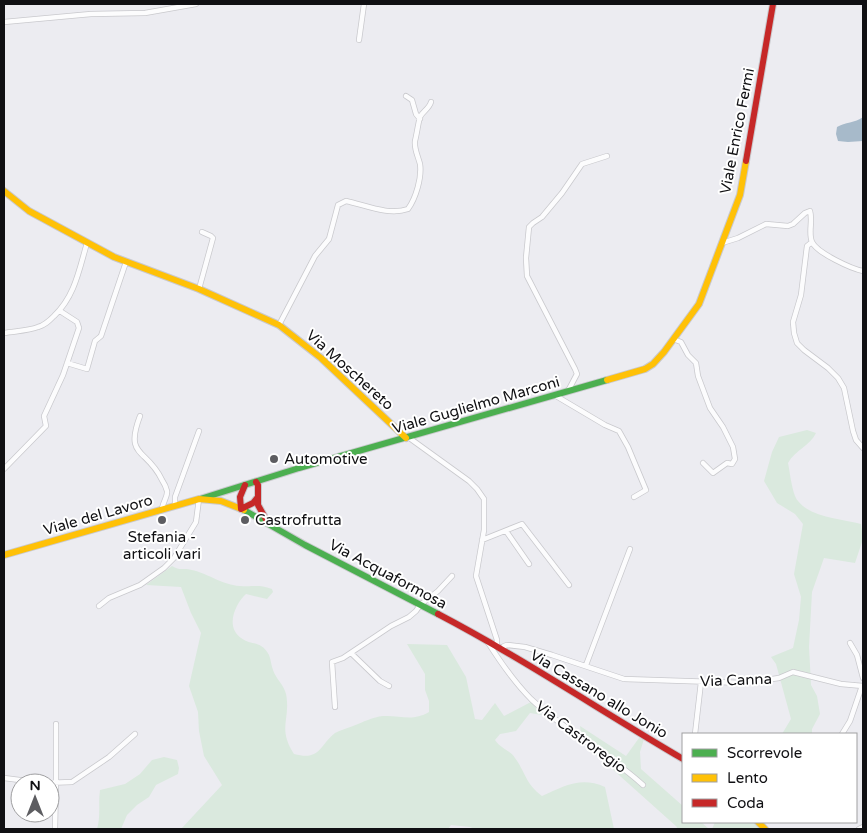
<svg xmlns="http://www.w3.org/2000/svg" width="867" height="833" viewBox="0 0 867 833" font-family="'Varela Round',sans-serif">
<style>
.green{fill:#dae9de}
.water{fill:#a7baca}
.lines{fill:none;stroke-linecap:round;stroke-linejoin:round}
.street-casing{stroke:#c9c9cd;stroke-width:6}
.fast-casing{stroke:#c9c9cd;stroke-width:8}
.slow-casing{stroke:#c9c9cd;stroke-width:8}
.jam-casing{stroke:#c9c9cd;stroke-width:8}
.street{stroke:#fcfcfd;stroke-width:4.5}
.fast{stroke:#4caf50;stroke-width:6}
.slow{stroke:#ffc107;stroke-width:6}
.jam{stroke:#c62828;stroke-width:6}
.poi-dot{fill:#5d5d61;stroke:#fff;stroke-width:2}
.labels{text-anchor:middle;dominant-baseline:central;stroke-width:4;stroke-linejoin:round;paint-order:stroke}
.street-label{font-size:15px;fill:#101013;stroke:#fff}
.poi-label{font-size:15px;fill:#101013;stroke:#fff;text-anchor:start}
</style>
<rect width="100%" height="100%" fill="#ececf1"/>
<path class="green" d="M 807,430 L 816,433 C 810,446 795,450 788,463 C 790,472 792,494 798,501 C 811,518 843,519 861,524 L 863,539 L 855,563 L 824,558 L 812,592 L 809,647 L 810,665 L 811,685 L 817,696 L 820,714 L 812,729 L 812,734 L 782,734 L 791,719 L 776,664 L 771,657 L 793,648 L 799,620 L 801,597 L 794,574 L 803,524 L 795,514 L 777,503 L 764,481 L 772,452 L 779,437 Z
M 172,566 C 178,570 181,569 187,569 C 207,572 221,585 240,586 C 254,587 258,584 272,589 L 273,592 L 267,599 L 246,594 C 235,604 225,627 241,638 C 252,646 261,640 269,655 C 271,660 271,665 273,670 C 276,679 284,685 286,694 C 291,719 277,728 294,754 C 320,761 319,746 335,733 C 340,730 348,728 353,726 C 363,722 373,717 383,716 C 401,715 412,722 429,712 L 429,701 L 425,690 L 425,674 L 407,644 L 447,645 L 466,677 L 475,719 L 482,720 L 495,703 L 504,716 L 531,702 L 542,715 L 530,713 L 516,731 L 500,734 L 495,740 C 501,749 510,750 515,758 C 526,773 525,783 542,796 C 564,786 581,776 605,787 L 614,829 L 475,829 L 470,827 L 451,825 L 448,829 L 181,829 L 222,785 L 204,756 L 199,731 L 198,712 L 189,686 L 201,633 L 191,613 L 181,587 L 146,585 Z
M 580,726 L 626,756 L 639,738 L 644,739 L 640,752 L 641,769 L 683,806 L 683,822 L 701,822 L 709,829 L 676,829 L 677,827 L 582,742 Z
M 164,757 L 177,760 L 179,768 L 178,774 L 156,785 L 149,797 L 137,805 L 127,815 L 121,829 L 97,829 C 101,816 98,803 100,790 L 125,784 L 140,774 L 152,760 Z
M 715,822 L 753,822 L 760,829 L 712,829 Z"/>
<path class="water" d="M 863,117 L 863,141 L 848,142 L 838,141 L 836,134 L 837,127 C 845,122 855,123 863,117 Z"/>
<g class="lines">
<defs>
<path id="street" d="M 4,22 L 91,14 L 145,13 L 196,4
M 359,40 L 364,4
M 406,96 L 412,100 L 416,114 L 420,119
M 812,242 L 807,246 L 801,295 L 793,322 L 794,333 L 797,343 L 804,350 L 828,368 L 838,378 L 844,388 L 853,431 L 856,440 L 863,448
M 722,243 L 738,238 L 766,224 L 788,226 L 793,224 L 805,213 L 810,211 C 813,221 808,233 812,242 C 817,253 852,269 863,271
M 199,289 L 213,238 L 211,236 L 202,232
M 279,325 L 315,256 L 329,239 L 338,205 L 346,201 C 365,205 389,216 408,209 C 416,198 422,177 420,164 C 418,156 414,149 415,141 C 417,133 418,124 420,117 C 423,111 429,109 431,102
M 4,333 C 15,331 28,331 38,327 C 45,325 49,321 54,316 C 75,296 79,270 87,243
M 673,339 L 681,342 L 688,355 L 696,363 L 698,376 L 710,408 L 723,427 L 733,447 L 735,459 L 732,464 L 727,463 L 713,473 L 703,463
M 67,363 L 87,369 L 95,341 L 101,336 L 126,262
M 568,391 L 577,374 L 575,369 L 527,276 L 526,258 L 529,227 L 533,223 L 542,217 L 562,193 L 582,164 L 607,156
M 556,396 L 605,425 L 619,431 L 628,447 L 646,490 L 634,497
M 140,416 C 124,458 147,448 162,480 C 164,483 166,487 167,491 C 168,497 162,503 162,510
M 408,437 L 469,481 L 477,489 L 484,499 L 484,530 L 476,576 L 497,640 L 497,646
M 4,469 L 46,426 L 44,416 L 63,375 L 79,328 L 77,322 L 60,311
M 175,506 L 175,497 L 199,431
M 506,531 L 529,564
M 482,540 L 522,524 L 569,585
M 99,606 L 109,598 L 140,585 L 164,568 L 174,558 L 196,522 L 199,499
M 487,641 C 499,660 514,682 531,699 C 565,731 608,753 643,785
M 850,643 L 857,655 L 863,678
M 502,649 L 504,646 L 507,645 L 525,647 L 552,655 L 624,679 L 745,683 L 779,678 L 793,672 L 841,684 L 863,686
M 351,653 L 380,681 L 389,686
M 586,665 L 630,549
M 335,707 L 332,662 L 343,658 L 391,626 L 409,617 L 416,611 L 420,605 L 438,591 L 452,576
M 695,734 L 701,682
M 842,734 L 850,721 L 862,686
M 4,778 L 43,783
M 45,783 L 72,782 L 109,757 L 135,734
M 55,829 L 56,782 L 56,724
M 859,829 L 863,827"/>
<path id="fast" d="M 200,499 L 299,468 L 607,380
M 244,510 L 305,545 L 438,614"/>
<path id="slow" d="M 4,191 L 29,211 L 114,257 L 199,289 L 279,325 L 321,358 L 406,438
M 607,380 L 645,369 L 653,364 L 664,352 L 699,304 L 740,195 L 746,161
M 4,555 L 199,499 L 221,501 L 244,510
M 758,822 L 765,829"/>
<path id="jam" d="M 746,161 L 773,4
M 256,482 L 258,485 L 258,505 L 268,523
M 245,485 L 240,497 L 241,509 L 253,503 L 257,498
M 438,614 C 522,658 601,711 683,759"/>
</defs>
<use href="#street" class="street-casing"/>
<use href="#fast" class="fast-casing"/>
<use href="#slow" class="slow-casing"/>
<use href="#jam" class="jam-casing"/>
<use href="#street" class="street"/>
<use href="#fast" class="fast"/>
<use href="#slow" class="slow"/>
<use href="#jam" class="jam"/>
</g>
<g class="poi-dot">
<circle cx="274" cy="459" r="5"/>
<circle cx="162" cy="520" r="5"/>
<circle cx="245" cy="520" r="5"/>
</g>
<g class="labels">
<g class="street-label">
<text transform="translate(737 131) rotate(-79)">Viale Enrico Fermi</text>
<text transform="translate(350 370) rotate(42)">Via Moschereto</text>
<text transform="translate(476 405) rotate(-16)">Viale Guglielmo Marconi</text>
<text transform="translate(98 515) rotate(-16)">Viale del Lavoro</text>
<text transform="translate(388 574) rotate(28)">Via Acquaformosa</text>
<text transform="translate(736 680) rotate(-2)">Via Canna</text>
<text transform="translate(599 694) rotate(31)">Via Cassano allo Jonio</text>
<text transform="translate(581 737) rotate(37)">Via Castroregio</text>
</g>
<g class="poi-label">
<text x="284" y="459">Automotive</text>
<text x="255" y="520">Castrofrutta</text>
<text x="162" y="537" text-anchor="middle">Stefania -<tspan x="162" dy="17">articoli vari</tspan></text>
</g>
</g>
<rect width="867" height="833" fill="none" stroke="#101013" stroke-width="10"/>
<rect x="682" y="733" width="175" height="90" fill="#ffffff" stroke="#9f9fa1"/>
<rect x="692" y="749" width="25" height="8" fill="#4caf50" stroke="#9f9fa1"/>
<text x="727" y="758" font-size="15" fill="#101013">Scorrevole</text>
<rect x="692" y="774" width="25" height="8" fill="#ffc107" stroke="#9f9fa1"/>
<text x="727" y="783" font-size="15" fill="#101013">Lento</text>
<rect x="692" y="799" width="25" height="8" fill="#c62828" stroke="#9f9fa1"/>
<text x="727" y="808" font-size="15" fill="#101013">Coda</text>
<g transform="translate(35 798)"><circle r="24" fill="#ffffff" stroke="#9f9fa1"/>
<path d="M0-4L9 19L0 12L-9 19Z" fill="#5d5d61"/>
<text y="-8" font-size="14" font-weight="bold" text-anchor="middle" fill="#101013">N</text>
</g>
</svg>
